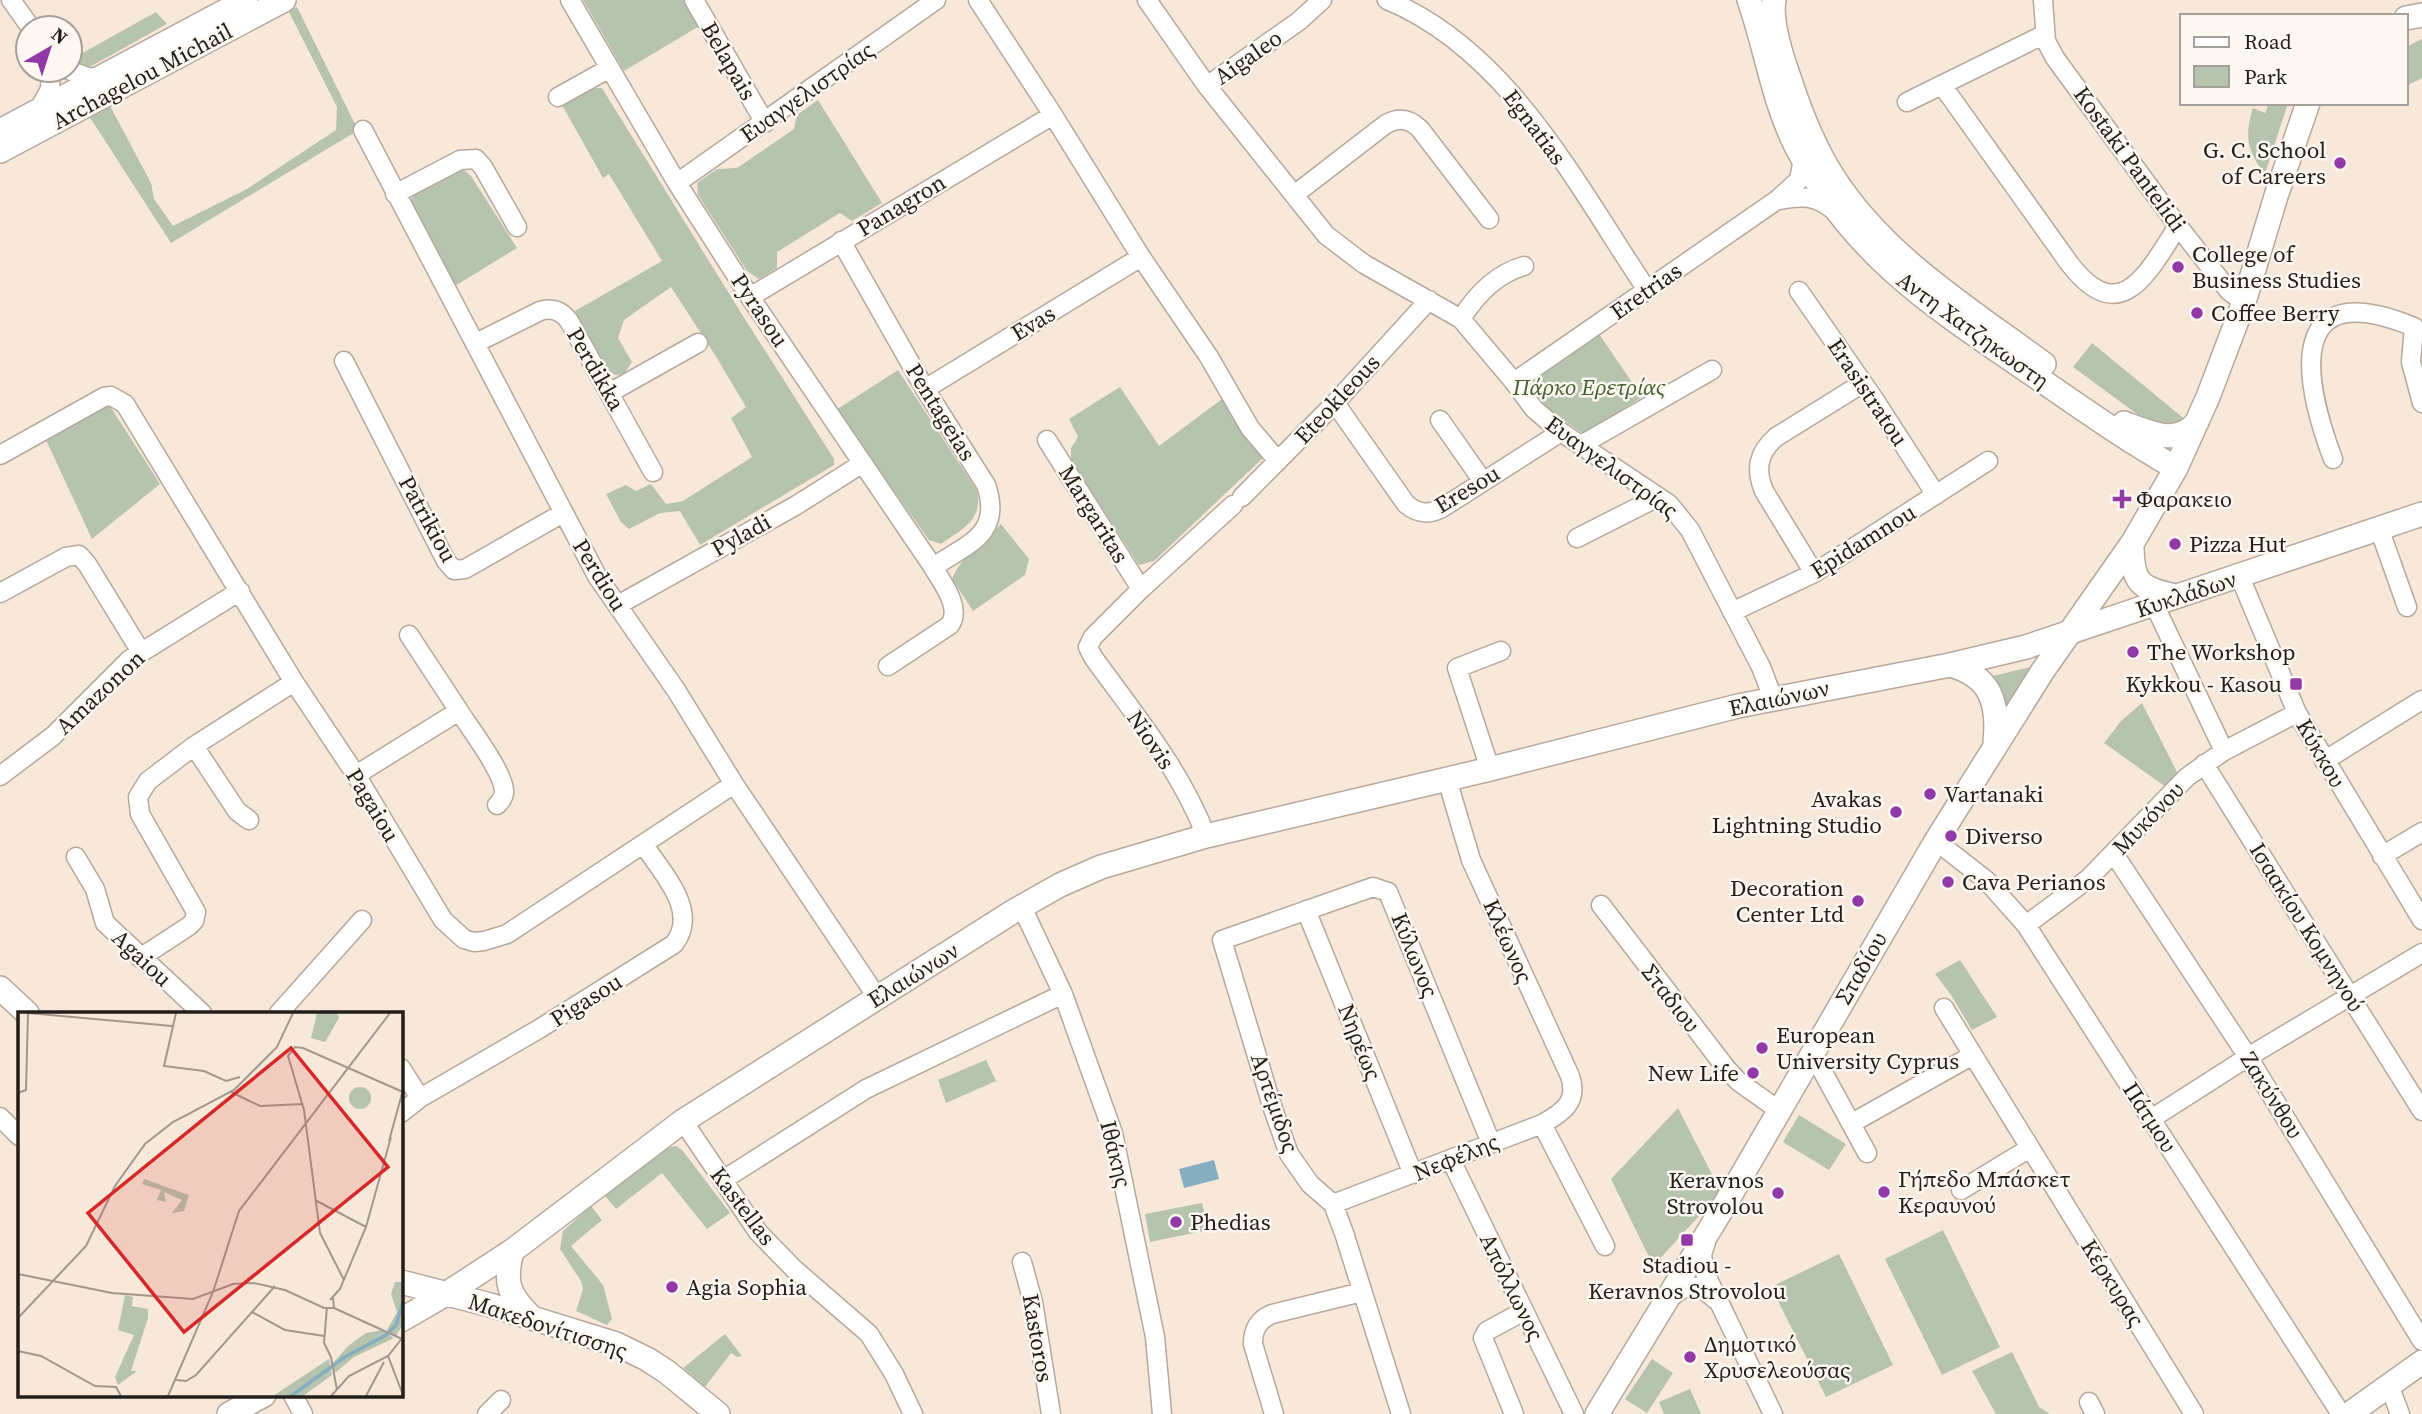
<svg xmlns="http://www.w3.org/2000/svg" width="2422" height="1414" viewBox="0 0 2422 1414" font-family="'Source Serif 4',serif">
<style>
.green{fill:#b6c4af}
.water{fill:#86aec1}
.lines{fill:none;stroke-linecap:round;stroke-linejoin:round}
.minor-casing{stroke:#b6a89b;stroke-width:21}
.major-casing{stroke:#b6a89b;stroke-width:26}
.minor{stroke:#fff;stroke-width:18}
.major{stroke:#fff;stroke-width:23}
.poi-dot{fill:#913aa7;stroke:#fdf7f1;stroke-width:2.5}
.labels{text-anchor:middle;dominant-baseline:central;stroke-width:5;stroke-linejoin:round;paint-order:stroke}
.street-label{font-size:23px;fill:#231e19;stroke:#fdf7f1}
.poi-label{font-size:23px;fill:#231e19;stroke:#fdf7f1;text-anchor:start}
.park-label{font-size:23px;font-style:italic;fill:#436131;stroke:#fdf7f1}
.inset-river{fill:none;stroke:#86aec1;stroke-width:3.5}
.inset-road{fill:none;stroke:#a2978d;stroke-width:2}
.view{fill:#d62828;fill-opacity:0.15;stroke:#d62828;stroke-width:3.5}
.inset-edge{fill:none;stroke:#231e19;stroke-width:3.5}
</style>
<rect width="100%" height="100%" fill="#f7e8da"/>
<path class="green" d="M 583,0 L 687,0 L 701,25 L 624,71 Z
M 297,7 L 355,124 L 357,131 L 171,243 L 89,116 L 109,104 L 151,183 L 154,199 L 173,226 L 247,189 L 336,130 L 337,107 L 288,10 Z
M 156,12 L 167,24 L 86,69 L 70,65 L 70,60 Z
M 2422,39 L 2422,78 L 2406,86 L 2406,47 Z
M 590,88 L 602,88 L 738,308 L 834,459 L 834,465 L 700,545 L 680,511 L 660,513 L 629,529 L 621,522 L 606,494 L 626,485 L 636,491 L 651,484 L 666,504 L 683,501 L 752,457 L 731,418 L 746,407 L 715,355 L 671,287 L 624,320 L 618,338 L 632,362 L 624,374 L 615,375 L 607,369 L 575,311 L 662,261 L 609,174 L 603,178 L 562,105 Z
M 818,100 L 882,203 L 852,221 L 840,213 L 777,252 L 777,268 L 759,279 L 747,271 L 698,195 L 697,183 L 717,169 L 737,168 L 794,129 L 797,115 Z
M 2269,103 L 2288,103 L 2265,174 C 2247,151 2244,136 2253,108 L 2265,113 Z
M 463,169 L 471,176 L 517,248 L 455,286 L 411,211 C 411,205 410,199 414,194 C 423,184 450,171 463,169 Z
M 1599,334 L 1642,397 L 1584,434 L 1543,407 L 1526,384 Z
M 2092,343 L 2187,421 L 2178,431 L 2141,417 L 2073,367 Z
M 898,370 L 977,491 C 983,521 962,529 941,544 L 929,540 L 836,410 Z
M 1120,387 L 1159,446 L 1222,399 L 1264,457 L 1154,561 L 1139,565 L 1071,460 L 1071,448 L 1078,437 L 1069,419 Z
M 108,403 L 160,484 L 92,539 L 46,440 Z
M 1001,524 L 1029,559 L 1025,575 L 973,611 L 952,579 C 961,556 985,542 1001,524 Z
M 2038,665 L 2006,717 L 1989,677 Z
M 2142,703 L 2178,774 L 2166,787 L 2104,743 L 2121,721 Z
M 1960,960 L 1997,1017 L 1972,1030 L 1951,995 L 1935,974 Z
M 986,1060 L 996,1081 L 946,1103 L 938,1080 Z
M 1678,1108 L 1721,1192 L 1656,1263 L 1649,1257 L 1611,1179 Z
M 1799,1115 L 1846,1144 L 1829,1170 L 1783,1142 Z
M 676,1146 L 683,1151 L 730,1213 L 707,1229 L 662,1173 L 616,1209 L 605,1196 L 666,1148 Z
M 1202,1203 L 1208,1230 L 1150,1242 L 1145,1214 Z
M 591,1206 L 602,1220 L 571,1246 L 603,1285 L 612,1319 L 607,1325 L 576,1311 L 583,1289 L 581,1281 L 560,1249 L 563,1231 Z
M 1943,1230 L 2000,1347 L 1942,1375 L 1885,1259 Z
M 1839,1254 L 1893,1365 L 1826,1397 L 1771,1287 Z
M 725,1334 L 742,1356 L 737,1357 L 731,1353 L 705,1387 L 683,1368 Z
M 2012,1352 L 2039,1407 L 2050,1414 L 1996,1414 L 1972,1371 Z
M 1652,1359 L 1673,1373 L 1647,1413 L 1625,1399 Z
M 1690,1389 L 1701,1414 L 1664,1414 L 1659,1402 Z"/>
<path class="water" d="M 1214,1160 L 1219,1179 L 1184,1188 L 1179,1169 Z"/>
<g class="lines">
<defs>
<path id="minor" d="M 11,0 L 31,28
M 570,0 L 677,183 L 750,297 L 933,567 C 942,583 962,607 950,625 L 888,666
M 694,0 L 765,123
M 978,0 L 1053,115 L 1141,257 L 1209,357 L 1250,428 L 1278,461
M 1147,0 L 1207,86 L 1326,235 L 1364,264 L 1461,319 L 1514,382 L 1534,409 L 1561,432 L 1669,504 L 1690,530 L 1761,667 L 1773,698
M 1387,0 C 1509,50 1577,186 1647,290
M 2043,0 L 2046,41 L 2055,58 L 2178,226 L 2229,291 L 2244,302
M 69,70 L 87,77 L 101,78
M 1942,85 L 2069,263 C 2120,330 2148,273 2178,226
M 1207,86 L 1299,21 L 1322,0
M 558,97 L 610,68
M 1907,102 L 2045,34
M 38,111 L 50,89 L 51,70
M 363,130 L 597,576 L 676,690 L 734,784 L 877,997
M 677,183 L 936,0
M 395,194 L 460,160 L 476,159 L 483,167 L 517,227
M 1294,195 L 1386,124 C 1399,117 1410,119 1420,129 L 1489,219
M 1780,200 C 1801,196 1815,195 1832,209
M 841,241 L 925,389 L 986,485 C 1003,534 968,544 933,567
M 1799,291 L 1874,399 L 1936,495
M 750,297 L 1053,115
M 1461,319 C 1476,295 1496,274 1524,266
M 476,343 L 540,311 C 552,307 562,311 569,321 L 653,472
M 344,361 L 446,561 L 454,570 L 465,569 L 563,513
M 1514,382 L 1777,200 L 1799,180 L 1803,159
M 925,389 L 1141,257
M 611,392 L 698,343
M 1335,403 L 1406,504 C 1418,514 1429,515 1442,508 L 1561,432
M 1440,420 L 1482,480
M 1047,440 L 1141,589
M 1581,445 L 1712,370
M 0,455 L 104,397 L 111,396 L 125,404 L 294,682 L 356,775 L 443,920 L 464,939 L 474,942 L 484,941 L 507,934 L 734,784
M 2333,459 C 2302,377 2286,274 2414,327 L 2411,362 L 2422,403
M 1242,497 L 1335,403 L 1429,300
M 2379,528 L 2407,607
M 1577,538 L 1658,497
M 1814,573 L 1764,491 C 1755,469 1758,453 1776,437 L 1863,383
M 2240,577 L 2297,713 L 2422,920
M 0,593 L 66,557 L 79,555 L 87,564 L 141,652
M 2154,604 L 2224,751
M 618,605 L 795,506 L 863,463
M 1732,612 L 1814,573 L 1988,461
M 459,711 C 471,730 502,770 504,790 C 505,796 501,801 497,805
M 194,746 L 237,811 L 249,820
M 2324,761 L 2422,700
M 2204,764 L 2422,1111
M 1490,769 L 1457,668 L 1501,651
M 356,775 L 459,711 L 409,635
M 0,776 L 53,736 L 129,660 L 240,591
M 1206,836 C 1181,770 1134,714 1093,657 L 1088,647 L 1093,637 L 1141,589 L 1233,505
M 1936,841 L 1986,880 L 2026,925 L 2341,1414
M 2113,855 L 2120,863 L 2248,1057 L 2422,1341
M 2382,856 L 2422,832
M 76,857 L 95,889 L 105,923 L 202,1013
M 1601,905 L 1726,1068 L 1739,1082 L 1780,1111
M 1022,907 L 1063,994 L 1113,1133 L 1155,1337 L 1162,1414
M 1306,910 L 1413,1174
M 2026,925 L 2088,879 L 2187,777 L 2224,751 L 2297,713
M 140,958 L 189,926 L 194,921 L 196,912 L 140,814 L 138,797 L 148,781 L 194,746 L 294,682
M 1944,1008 L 2194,1414
M 279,1013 L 362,920
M 1812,1052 L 1867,1153
M 401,1068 L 420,1098
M 401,1113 L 420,1098 L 539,1029 L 674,944 C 700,911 662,873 644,845
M 0,1117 L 19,1136
M 2151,1119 L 2248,1057 L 2422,953
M 683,1121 L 758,1232 L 794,1269 L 869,1334 L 894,1374 L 913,1414
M 1852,1123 L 1973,1055
M 1542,1124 L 1605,1246
M 1451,1160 L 1574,1414
M 723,1180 L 866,1089 L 1063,994
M 1961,1190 L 2030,1148
M 1333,1204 L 1542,1124 C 1562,1113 1579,1102 1570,1076 L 1471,860 L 1447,779
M 1706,1242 L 1702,1255 L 1705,1273 L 1773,1414
M 1022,1262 L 1033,1302 L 1051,1414
M 1669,1299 C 1690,1281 1696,1283 1716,1300
M 2389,1385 L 2400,1414
M 293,1395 L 303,1414
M 2089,1402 L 2095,1414
M 487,1414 L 501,1400
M 1274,1414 L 1253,1344 C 1253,1329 1258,1320 1272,1314 L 1362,1292
M 1401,1414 L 1344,1233 L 1333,1204 L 1310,1184 L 1289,1154 L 1272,1106 L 1222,940 L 1373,887 L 1388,892 L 1491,1143
M 1514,1414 L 1483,1338 L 1487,1331 L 1524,1311"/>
<path id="major" d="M 1749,0 C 1766,48 1773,101 1796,146 C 1854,258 1937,309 2038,378 C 2083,409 2128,441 2176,468
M 1774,0 C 1770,22 1783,61 1791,83 C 1801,114 1814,146 1832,175 C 1883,256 1968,308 2044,364
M 2406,18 L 2422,15
M 0,131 L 246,0
M 0,151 L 284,0
M 2124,423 C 2149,432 2177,447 2197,422
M 2132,544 C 2132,582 2139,589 2176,596
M 1950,665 C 1991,676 1999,703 1995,742
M 0,988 L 27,1013
M 512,1251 C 504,1283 508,1294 531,1317
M 401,1282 L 490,1305 L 616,1344 L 647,1359 L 667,1372 L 718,1414
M 401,1320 L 446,1294 L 512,1251 L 683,1121 L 1014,911 L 1060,885 L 1101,867 L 1206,836 L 1490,769 L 1738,706 L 1950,665 L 2026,647 L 2422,514
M 229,1414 L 264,1395
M 1597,1414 L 1724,1206 L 1936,841 L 2042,672 L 2133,542 L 2176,468 L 2208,397 L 2244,302 L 2277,193 L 2308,103
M 2349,1414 L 2422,1362"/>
</defs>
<use href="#minor" class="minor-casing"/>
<use href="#major" class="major-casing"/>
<use href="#minor" class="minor"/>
<use href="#major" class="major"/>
</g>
<g class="poi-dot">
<circle cx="2340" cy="163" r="7"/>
<circle cx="2178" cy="267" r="7"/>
<circle cx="2197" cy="313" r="7"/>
<path d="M2118.5 488.5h7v7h7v7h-7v7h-7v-7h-7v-7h7z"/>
<circle cx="2175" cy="544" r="7"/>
<circle cx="2133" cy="652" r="7"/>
<rect x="2289" y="677" width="14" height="14" rx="3.5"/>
<circle cx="1930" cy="794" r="7"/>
<circle cx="1896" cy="812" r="7"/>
<circle cx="1951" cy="836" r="7"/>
<circle cx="1948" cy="882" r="7"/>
<circle cx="1858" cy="901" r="7"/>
<circle cx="1762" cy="1048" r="7"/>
<circle cx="1753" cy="1073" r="7"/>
<circle cx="1884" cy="1192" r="7"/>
<circle cx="1778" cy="1193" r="7"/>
<circle cx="1176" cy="1222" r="7"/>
<rect x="1680" y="1233" width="14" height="14" rx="3.5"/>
<circle cx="672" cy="1287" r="7"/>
<circle cx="1690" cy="1357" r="7"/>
</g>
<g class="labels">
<g class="street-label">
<text transform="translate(1248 57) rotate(-35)">Aigaleo</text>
<text transform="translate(729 61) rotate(60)">Belapais</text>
<text transform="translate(142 76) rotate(-28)">Archagelou Michail</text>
<text transform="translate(807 92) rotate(-35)">Ευαγγελιστρίας</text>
<text transform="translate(1535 127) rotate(53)">Egnatias</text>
<text transform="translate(2130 159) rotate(54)">Kostaki Pantelidi</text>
<text transform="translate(901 205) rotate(-31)">Panagron</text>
<text transform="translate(1646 291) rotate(-35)">Eretrias</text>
<text transform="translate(760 310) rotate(56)">Pyrasou</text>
<text transform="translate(1033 323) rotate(-31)">Evas</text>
<text transform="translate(1973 330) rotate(36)">Αντη Χατζηκωστη</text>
<text transform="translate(596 369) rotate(60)">Perdikka</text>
<text transform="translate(1868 392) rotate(56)">Erasistratou</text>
<text transform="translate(1337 399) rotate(-47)">Eteokleous</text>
<text transform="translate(941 412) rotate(58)">Pentageias</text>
<text transform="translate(1612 467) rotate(36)">Ευαγγελιστρίας</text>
<text transform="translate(1467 489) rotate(-31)">Eresou</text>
<text transform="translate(1094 514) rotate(58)">Margaritas</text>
<text transform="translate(428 519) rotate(61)">Patrikiou</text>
<text transform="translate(741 535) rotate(-29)">Pyladi</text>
<text transform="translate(1863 541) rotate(-32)">Epidamnou</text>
<text transform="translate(600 575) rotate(58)">Perdiou</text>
<text transform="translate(2186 594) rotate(-18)">Κυκλάδων</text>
<text transform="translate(100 692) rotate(-43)">Amazonon</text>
<text transform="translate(1779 698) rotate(-12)">Ελαιώνων</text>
<text transform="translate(1151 740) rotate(56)">Niovis</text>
<text transform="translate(2321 753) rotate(60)">Κύκκου</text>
<text transform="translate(373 805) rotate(59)">Pagaiou</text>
<text transform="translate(2148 818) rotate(-46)">Μυκόνου</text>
<text transform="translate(2307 927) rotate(58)">Ισαακίου Κομνηνού</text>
<text transform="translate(1508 941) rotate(66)">Κλέωνος</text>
<text transform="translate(1415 955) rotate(68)">Κύλωνος</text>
<text transform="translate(142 958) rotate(43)">Agaiou</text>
<text transform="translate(1861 968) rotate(-60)">Σταδίου</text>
<text transform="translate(913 975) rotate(-32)">Ελαιώνων</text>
<text transform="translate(1671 998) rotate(52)">Σταδιου</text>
<text transform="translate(586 1000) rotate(-32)">Pigasou</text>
<text transform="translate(1360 1042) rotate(68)">Νηρέως</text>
<text transform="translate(2272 1095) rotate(58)">Ζακύνθου</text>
<text transform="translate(1275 1103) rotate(71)">Αρτέμιδος</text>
<text transform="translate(2150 1117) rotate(57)">Πάτμου</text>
<text transform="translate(1116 1154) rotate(76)">Ιθάκης</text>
<text transform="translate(1456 1157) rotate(-22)">Νεφέλης</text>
<text transform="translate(743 1206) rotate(53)">Kastellas</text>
<text transform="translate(2113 1283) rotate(58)">Κέρκυρας</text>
<text transform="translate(1512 1287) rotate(64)">Απόλλωνος</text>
<text transform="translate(548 1326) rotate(18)">Μακεδονίτισσης</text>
<text transform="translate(1038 1338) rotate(80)">Kastoros</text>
</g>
<g class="poi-label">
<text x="2326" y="150" text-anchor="end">G. C. School<tspan x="2326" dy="26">of Careers</tspan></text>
<text x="2192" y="254">College of<tspan x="2192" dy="26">Business Studies</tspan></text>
<text x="2211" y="313">Coffee Berry</text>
<text x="2136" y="499">Φαρακειο</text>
<text x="2189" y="544">Pizza Hut</text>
<text x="2147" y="652">The Workshop</text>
<text x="2282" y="684" text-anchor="end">Kykkou - Kasou</text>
<text x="1944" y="794">Vartanaki</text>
<text x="1882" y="799" text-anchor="end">Avakas<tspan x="1882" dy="26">Lightning Studio</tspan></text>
<text x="1965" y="836">Diverso</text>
<text x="1962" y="882">Cava Perianos</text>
<text x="1844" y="888" text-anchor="end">Decoration<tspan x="1844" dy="26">Center Ltd</tspan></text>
<text x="1776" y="1035">European<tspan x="1776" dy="26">University Cyprus</tspan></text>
<text x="1739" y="1073" text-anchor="end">New Life</text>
<text x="1898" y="1179">Γήπεδο Μπάσκετ<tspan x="1898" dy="26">Κεραυνού</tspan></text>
<text x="1764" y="1180" text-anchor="end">Keravnos<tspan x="1764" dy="26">Strovolou</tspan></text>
<text x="1190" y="1222">Phedias</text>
<text x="1687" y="1265" text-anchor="middle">Stadiou -<tspan x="1687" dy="26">Keravnos Strovolou</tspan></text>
<text x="686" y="1287">Agia Sophia</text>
<text x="1704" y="1344">Δημοτικό<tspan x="1704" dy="26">Χρυσελεούσας</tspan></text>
</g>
<g class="park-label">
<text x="1589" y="387">Πάρκο Ερετρίας</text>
</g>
</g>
<g transform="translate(18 1012)">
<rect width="385" height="385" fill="#f7e8da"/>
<path d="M 299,1 L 319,1 L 321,6 L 307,30 L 293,26 ZM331 86a11 11 0 1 1 22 0a11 11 0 1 1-22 0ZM 126,167 L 171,183 L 166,199 L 154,201 L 164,188 L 146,180 L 148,190 L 139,188 L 143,178 L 124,172 ZM 377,270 L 385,270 L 385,312 L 378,324 L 369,318 L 379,300 L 373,282 ZM 107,283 L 115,285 L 114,294 L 130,297 L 130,306 L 113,359 L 119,359 L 100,373 L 97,365 L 116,323 L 100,318 ZM 364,318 L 376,326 L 336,345 L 317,361 L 315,351 L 330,334 L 348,321 ZM 311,347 L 314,363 L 285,384 L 255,384 Z" fill="#b6c4af"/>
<path class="inset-river" d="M 273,384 L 327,345 L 368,323 L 378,313 L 385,290"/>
<path class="inset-road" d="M 158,1 L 146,54 L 186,59 L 208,69 L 222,65M 213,80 L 242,94 L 285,92M 0,81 L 8,78 L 10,1 L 154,14M 371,129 L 385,78M 297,188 L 348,215M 0,262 L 94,281 L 175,287 L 215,272 L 236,271 L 267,278 L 306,296 L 316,296 L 315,286M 326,268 L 302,221 L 286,98 L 270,44 L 277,35 L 285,36 L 385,80M 312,288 L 322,277 L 348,215 L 373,125M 309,295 L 306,331 L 313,345 L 319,378M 316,296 L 384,327M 234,300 L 267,318 L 306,324M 0,306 L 68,234 L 97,174 L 127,132 L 155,110 L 216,78 L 259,35 L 275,1M 0,339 L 23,344 L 77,374 L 98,375 L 103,384M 370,344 L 385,383M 158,368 L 168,369 L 178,363 L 257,274M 150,384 L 195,280 L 221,199 L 372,1M 313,384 L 331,364 L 370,344 L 385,325M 348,384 L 366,350"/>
<path class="view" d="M 273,36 L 370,155 L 166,320 L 70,201 Z"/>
<rect width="385" height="385" class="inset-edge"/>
</g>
<rect x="2180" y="14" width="228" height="91" fill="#fdf7f1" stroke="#a6a09b" stroke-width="2"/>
<rect x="2194" y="37" width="35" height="10" fill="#ffffff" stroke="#a6a09b" stroke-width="2"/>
<text x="2244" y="49" font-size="21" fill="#231e19">Road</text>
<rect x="2194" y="66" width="35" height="21" fill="#b6c4af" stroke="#a6a09b" stroke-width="2"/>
<text x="2244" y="84" font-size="21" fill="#231e19">Park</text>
<g transform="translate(49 49) rotate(39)"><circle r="33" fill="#fdf7f1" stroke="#a6a09b" stroke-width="2"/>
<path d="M0-5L12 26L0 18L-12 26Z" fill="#913aa7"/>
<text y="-10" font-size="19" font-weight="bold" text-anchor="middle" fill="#231e19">N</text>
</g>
</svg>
